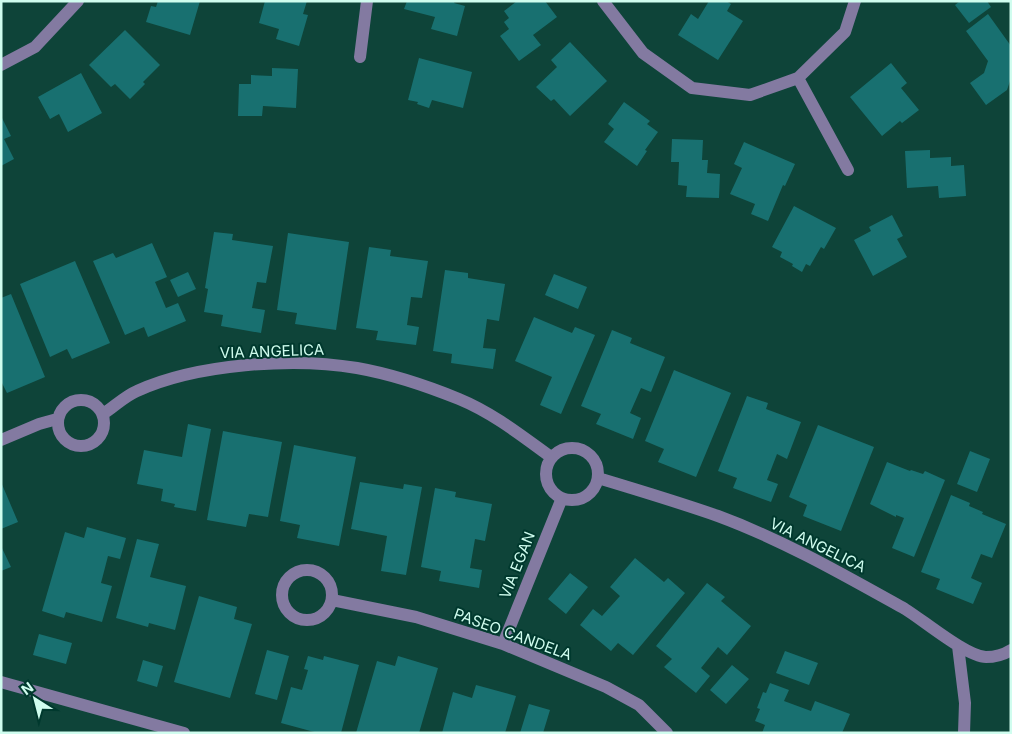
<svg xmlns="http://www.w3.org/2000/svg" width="1012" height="734" viewBox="0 0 1012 734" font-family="Inter,sans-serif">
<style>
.building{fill:#187070}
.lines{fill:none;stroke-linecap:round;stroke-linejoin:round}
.minor{stroke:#837aa1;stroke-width:12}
.labels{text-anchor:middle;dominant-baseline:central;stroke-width:4;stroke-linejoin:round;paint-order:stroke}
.street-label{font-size:15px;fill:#d0fdef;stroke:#00392e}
</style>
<rect width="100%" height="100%" fill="#0e4439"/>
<path class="building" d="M 158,1 L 200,1 L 190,35 L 146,22 L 151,6 L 156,7 Z
M 265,1 L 307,1 L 303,14 L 308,15 L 299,46 L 276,39 L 279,29 L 259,23 Z
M 407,1 L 455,1 L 454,3 L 465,6 L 457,36 L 431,29 L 435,17 L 404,9 Z
M 517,1 L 545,1 L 557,17 L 533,35 L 541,45 L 519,61 L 500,36 L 509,29 L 504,22 L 509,18 L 504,11 Z
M 709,1 L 726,1 L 731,4 L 727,11 L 743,21 L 718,60 L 678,35 L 691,14 L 698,19 Z
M 960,1 L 987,1 L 991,7 L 969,23 L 955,5 Z
M 988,14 L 1011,46 L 1011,78 L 1007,90 L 986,105 L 970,83 L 984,73 L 988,61 L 966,31 Z
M 125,30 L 160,65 L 143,82 L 145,84 L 130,99 L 115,84 L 111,87 L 89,65 Z
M 570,42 L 607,81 L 570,116 L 554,99 L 551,101 L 536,87 L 557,67 L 551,60 Z
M 419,58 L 472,72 L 463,108 L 432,100 L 429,108 L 417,104 L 418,102 L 408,100 Z
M 891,63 L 907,83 L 901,88 L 919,110 L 902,123 L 900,121 L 882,136 L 850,97 Z
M 272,68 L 298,69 L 296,108 L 263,106 L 262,116 L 238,116 L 239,84 L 251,84 L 251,75 L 272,76 Z
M 81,73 L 102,113 L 68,132 L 59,114 L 50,119 L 38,97 Z
M 624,102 L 650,121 L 647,124 L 658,132 L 645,150 L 647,151 L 637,166 L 604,142 L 614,129 L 608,124 Z
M 1,116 L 11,136 L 4,139 L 14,159 L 1,166 Z
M 672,139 L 703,140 L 702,160 L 708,160 L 707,173 L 720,174 L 719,198 L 686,197 L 687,186 L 678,185 L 679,162 L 671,162 Z
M 744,142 L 795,164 L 785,186 L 783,185 L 768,221 L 751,214 L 755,204 L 730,194 L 742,168 L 734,164 Z
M 930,150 L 930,158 L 951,157 L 951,166 L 964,165 L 966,196 L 939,198 L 938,186 L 907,188 L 905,151 Z
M 794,206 L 836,228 L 824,249 L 821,247 L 810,266 L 806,264 L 802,272 L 792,266 L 793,264 L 780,257 L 782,252 L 772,247 Z
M 892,215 L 903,236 L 897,239 L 907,257 L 873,276 L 854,240 L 871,231 L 869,227 Z
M 214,232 L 233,234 L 232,240 L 273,246 L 266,283 L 257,282 L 252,308 L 265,310 L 261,333 L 221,326 L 223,315 L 204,312 L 208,289 L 205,288 Z
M 288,233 L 349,242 L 336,330 L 295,324 L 297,313 L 277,310 Z
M 152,243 L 167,277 L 155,282 L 166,308 L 178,303 L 186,321 L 148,337 L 144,327 L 125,335 L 93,261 L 113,253 L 116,258 Z
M 369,247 L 391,250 L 390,256 L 428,261 L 422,298 L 411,297 L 407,325 L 419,327 L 416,345 L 376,340 L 378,331 L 356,328 Z
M 75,261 L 110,343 L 72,359 L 67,349 L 50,357 L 20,284 Z
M 445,270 L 468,273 L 468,278 L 505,284 L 499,321 L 487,319 L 483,348 L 496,349 L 493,369 L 451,363 L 452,354 L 433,351 Z
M 188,272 L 196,289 L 178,297 L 170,280 Z
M 554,274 L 587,287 L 578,309 L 545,295 Z
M 11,294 L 45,377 L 7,393 L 1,381 L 1,298 Z
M 534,317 L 572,333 L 575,327 L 595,335 L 561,414 L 540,405 L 552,377 L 515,361 Z
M 612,330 L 632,338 L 630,343 L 665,357 L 651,392 L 641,388 L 630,413 L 641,418 L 633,439 L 596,424 L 601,414 L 581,406 Z
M 674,370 L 731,393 L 696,477 L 658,462 L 664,449 L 645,441 Z
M 747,396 L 768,403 L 766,409 L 801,422 L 787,459 L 777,454 L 767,480 L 778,484 L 771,502 L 733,488 L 737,478 L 718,471 Z
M 188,424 L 211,429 L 196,511 L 174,507 L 175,504 L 161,501 L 163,489 L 137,484 L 144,450 L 182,457 Z
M 818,425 L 874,447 L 841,531 L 803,516 L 807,505 L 789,497 Z
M 223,431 L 282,442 L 268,517 L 249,514 L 246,527 L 207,520 Z
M 294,445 L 356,457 L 339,546 L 297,538 L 300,525 L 280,521 Z
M 970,451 L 990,459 L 977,492 L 957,484 Z
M 887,462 L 910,471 L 911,470 L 923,474 L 925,471 L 945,480 L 914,557 L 892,548 L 904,518 L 896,515 L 896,517 L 870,504 Z
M 1,482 L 18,522 L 1,529 Z
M 360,482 L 403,489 L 404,484 L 422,487 L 406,575 L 381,571 L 387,536 L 351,529 Z
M 435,488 L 456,492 L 455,497 L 492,504 L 485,541 L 475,539 L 470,568 L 482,570 L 479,588 L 439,581 L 441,571 L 421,567 Z
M 951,495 L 970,503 L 969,506 L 983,512 L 982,514 L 1006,524 L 992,558 L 981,554 L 971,578 L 982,583 L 973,604 L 936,589 L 940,579 L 921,572 Z
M 87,527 L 126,538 L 120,559 L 108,556 L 101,583 L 112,586 L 102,622 L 66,612 L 64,618 L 42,611 L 65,532 L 84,538 Z
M 137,539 L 159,544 L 150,577 L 186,586 L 175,630 L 149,623 L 148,627 L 116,618 Z
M 1,546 L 11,567 L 1,571 Z
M 635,558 L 664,582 L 668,578 L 685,593 L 633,655 L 618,643 L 611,651 L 580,625 L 593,609 L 602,616 L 620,596 L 610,587 Z
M 570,573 L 588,587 L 566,614 L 548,599 Z
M 707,583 L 725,597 L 721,601 L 751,626 L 727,655 L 718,647 L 701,668 L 710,676 L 696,693 L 664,667 L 672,659 L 656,646 Z
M 199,596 L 237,607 L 234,619 L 252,624 L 230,698 L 174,682 Z
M 39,634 L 72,643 L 66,664 L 33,655 Z
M 267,650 L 289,656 L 277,700 L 255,694 Z
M 785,651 L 818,663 L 809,685 L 776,673 Z
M 308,656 L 323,660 L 324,656 L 359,665 L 341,733 L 318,733 L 281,723 L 291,687 L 302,690 L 308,670 L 304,669 Z
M 398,656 L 438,668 L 419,733 L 356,733 L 377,661 L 395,666 Z
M 143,660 L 163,666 L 157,687 L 137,681 Z
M 732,665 L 749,679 L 726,704 L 710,690 Z
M 770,683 L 789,690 L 784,701 L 811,711 L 815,701 L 850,714 L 842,733 L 762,733 L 765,725 L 755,721 L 760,709 L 757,708 L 763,692 L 766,693 Z
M 476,685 L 516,696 L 505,733 L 442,733 L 453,692 L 472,698 Z
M 529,704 L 550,710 L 543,733 L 520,733 Z"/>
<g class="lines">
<path class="minor" d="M 603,1 L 643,53 L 692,88 L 750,95 L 798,78 L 845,32 L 855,1
M 360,57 L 367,1
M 1,65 L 35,47 L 78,1
M 798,78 L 848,170
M58 423a23 23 0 1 1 46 0a23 23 0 1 1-46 0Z
M 103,414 C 114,407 125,396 137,391 C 196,364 293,357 357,368 C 391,374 427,386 459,399 C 493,413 522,436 551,457
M 1,440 L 39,424 L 57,419
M546 474a26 26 0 1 1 52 0a26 26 0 1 1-52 0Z
M 598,478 C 638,490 678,502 718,516 C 783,540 844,575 905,609 C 923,620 967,657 986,657 C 995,657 1003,655 1011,650
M282 595a25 25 0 1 1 50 0a25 25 0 1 1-50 0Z
M 332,600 L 416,617 L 503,644 L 606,687 L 639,705 L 667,733
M 503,644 L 562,498
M 958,646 L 965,703 L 964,733
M 1,682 L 184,733"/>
</g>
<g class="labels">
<g class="street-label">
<text transform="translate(272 351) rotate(-2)">VIA ANGELICA</text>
<text transform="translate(818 545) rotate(26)">VIA ANGELICA</text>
<text transform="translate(517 565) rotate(-68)">VIA EGAN</text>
<text transform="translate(513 634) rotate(20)">PASEO CANDELA</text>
</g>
</g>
<rect width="1012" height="734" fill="none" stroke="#d0fdef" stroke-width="5"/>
<g transform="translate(35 699) rotate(324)" stroke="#00392e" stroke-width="4" paint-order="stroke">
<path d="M0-4L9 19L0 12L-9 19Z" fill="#d0fdef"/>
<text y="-8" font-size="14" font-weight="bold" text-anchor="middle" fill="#d0fdef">N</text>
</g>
</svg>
